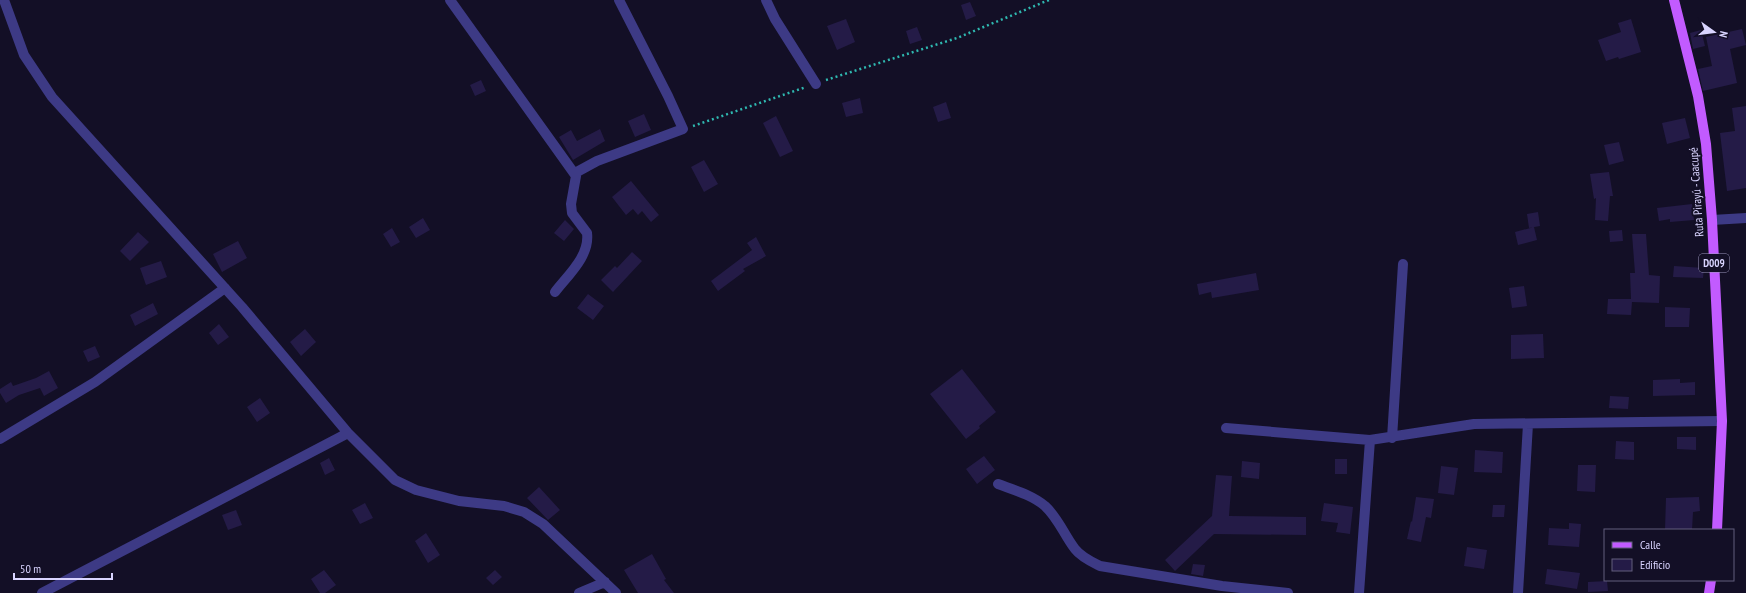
<svg xmlns="http://www.w3.org/2000/svg" width="1746" height="593" viewBox="0 0 1746 593" font-family="'PT Sans Narrow',sans-serif">
<style>
.building{fill:#241b47}
.lines{fill:none;stroke-linecap:round;stroke-linejoin:round}
.path{stroke:#2fb8b0;stroke-width:2.5;stroke-dasharray:2 3;stroke-linecap:butt}
.minor{stroke:#3d3a85;stroke-width:10}
.primary{stroke:#c25bff;stroke-width:10}
.labels{text-anchor:middle;dominant-baseline:central;stroke-width:4;stroke-linejoin:round;paint-order:stroke}
.shield{fill:#130f26;stroke:#9e99be;stroke-width:1}
.shield-label{font-size:11px;font-weight:bold;fill:#d9d4ff}
.street-label{font-size:12px;fill:#d9d4ff;stroke:#130f26}
</style>
<rect width="100%" height="100%" fill="#130f26"/>
<path class="building" d="M 970,2 L 976,16 L 966,20 L 961,5 Z
M 846,19 L 855,42 L 837,50 L 827,26 Z
M 1631,19 L 1641,52 L 1619,59 L 1618,57 L 1606,61 L 1598,40 L 1621,32 L 1618,23 Z
M 917,27 L 922,40 L 910,44 L 906,31 Z
M 1742,29 L 1746,45 L 1730,49 L 1737,83 L 1703,91 L 1698,69 L 1712,66 L 1706,37 Z
M 1701,30 L 1705,46 L 1693,49 L 1690,33 Z
M 481,80 L 486,91 L 475,96 L 470,85 Z
M 860,98 L 863,113 L 846,117 L 842,103 Z
M 946,102 L 951,118 L 938,122 L 933,107 Z
M 1746,106 L 1746,188 L 1727,191 L 1720,133 L 1735,131 L 1732,108 Z
M 644,114 L 651,130 L 635,137 L 628,121 Z
M 776,116 L 793,151 L 780,157 L 763,123 Z
M 1685,118 L 1690,138 L 1667,144 L 1662,123 Z
M 600,129 L 605,141 L 573,160 L 559,137 L 571,130 L 577,141 Z
M 1619,142 L 1624,161 L 1609,165 L 1604,145 Z
M 704,160 L 718,184 L 704,192 L 691,167 Z
M 1609,172 L 1613,196 L 1610,196 L 1608,221 L 1595,220 L 1596,198 L 1594,199 L 1590,174 Z
M 631,181 L 659,215 L 651,222 L 642,211 L 638,215 L 633,209 L 626,215 L 612,197 Z
M 1692,204 L 1694,220 L 1670,222 L 1670,219 L 1659,221 L 1657,208 Z
M 1538,212 L 1540,226 L 1529,228 L 1527,214 Z
M 423,218 L 430,230 L 416,238 L 409,227 Z
M 565,220 L 574,229 L 564,241 L 554,233 Z
M 1534,227 L 1537,240 L 1518,245 L 1515,232 Z
M 392,228 L 400,242 L 391,247 L 383,234 Z
M 1622,230 L 1623,241 L 1610,242 L 1609,231 Z
M 138,232 L 149,242 L 130,261 L 120,251 Z
M 1632,234 L 1646,234 L 1649,275 L 1660,276 L 1659,303 L 1632,302 L 1631,315 L 1607,314 L 1608,299 L 1631,299 L 1630,273 L 1635,273 Z
M 756,237 L 766,256 L 743,269 L 745,271 L 718,291 L 711,281 L 752,250 L 747,243 Z
M 238,241 L 247,258 L 222,272 L 213,254 Z
M 632,252 L 642,261 L 613,292 L 601,280 L 615,266 L 617,268 Z
M 161,261 L 167,277 L 146,285 L 140,268 Z
M 1674,266 L 1704,268 L 1703,278 L 1673,277 Z
M 1256,273 L 1259,290 L 1212,298 L 1211,292 L 1199,295 L 1197,284 Z
M 1524,286 L 1527,306 L 1512,308 L 1509,288 Z
M 588,294 L 604,306 L 593,320 L 577,308 Z
M 153,303 L 158,314 L 135,326 L 130,315 Z
M 1665,307 L 1690,308 L 1689,327 L 1665,327 Z
M 219,324 L 229,337 L 218,345 L 209,333 Z
M 305,329 L 316,342 L 301,356 L 290,342 Z
M 1543,334 L 1544,358 L 1511,359 L 1511,335 Z
M 95,346 L 100,357 L 88,362 L 83,351 Z
M 962,369 L 996,412 L 979,426 L 980,428 L 966,439 L 930,394 Z
M 49,371 L 58,388 L 44,396 L 40,388 L 19,395 L 6,403 L 0,393 L 0,389 L 11,382 L 13,386 L 36,378 Z
M 1680,379 L 1680,383 L 1695,382 L 1695,395 L 1653,396 L 1653,380 Z
M 1610,396 L 1629,397 L 1628,409 L 1609,408 Z
M 260,398 L 270,413 L 257,422 L 247,407 Z
M 1677,437 L 1696,437 L 1696,450 L 1677,449 Z
M 1616,441 L 1634,442 L 1634,460 L 1615,459 Z
M 1475,450 L 1503,452 L 1502,473 L 1474,472 Z
M 984,456 L 995,470 L 977,484 L 966,469 Z
M 329,458 L 335,470 L 325,475 L 320,463 Z
M 1335,459 L 1347,459 L 1347,474 L 1335,474 Z
M 1242,461 L 1260,463 L 1259,479 L 1241,477 Z
M 1578,465 L 1596,465 L 1595,492 L 1577,491 Z
M 1441,466 L 1458,468 L 1454,495 L 1438,493 Z
M 1216,475 L 1232,476 L 1229,516 L 1306,517 L 1306,535 L 1214,534 L 1175,571 L 1165,560 L 1212,516 Z
M 539,487 L 560,510 L 548,520 L 527,498 Z
M 1416,497 L 1434,499 L 1431,518 L 1426,517 L 1421,542 L 1407,539 L 1411,521 L 1412,522 Z
M 1699,497 L 1700,511 L 1693,512 L 1692,530 L 1665,530 L 1666,498 Z
M 365,503 L 373,518 L 360,524 L 352,510 Z
M 1324,503 L 1353,507 L 1350,534 L 1336,532 L 1338,523 L 1321,521 Z
M 1493,505 L 1505,505 L 1504,517 L 1492,517 Z
M 236,510 L 242,525 L 228,530 L 222,515 Z
M 1569,523 L 1581,524 L 1579,547 L 1548,545 L 1549,528 L 1569,529 Z
M 426,533 L 440,555 L 428,563 L 415,541 Z
M 1467,547 L 1487,550 L 1484,569 L 1464,566 Z
M 652,554 L 666,579 L 664,580 L 674,593 L 638,593 L 624,570 Z
M 1193,564 L 1205,565 L 1203,576 L 1191,574 Z
M 1547,569 L 1580,573 L 1577,589 L 1545,584 Z
M 324,570 L 336,585 L 325,593 L 320,593 L 311,579 Z
M 495,570 L 502,577 L 493,585 L 486,578 Z
M 1607,581 L 1608,591 L 1588,592 L 1588,582 Z"/>
<g class="lines">
<path class="path" d="M 826,80 L 957,38 L 1049,0
M 693,126 L 806,87"/>
<path class="minor" d="M 4,0 L 24,55 L 52,97 L 242,307 L 348,433 L 395,480 L 416,490 L 459,501 L 504,506 L 524,512 L 543,524 L 616,593
M 450,0 L 576,176 L 571,204 L 572,213 L 587,233 C 590,256 568,275 555,292
M 766,0 L 775,19 L 816,84
M 575,173 L 597,161 L 683,129 L 668,96 L 619,0
M 1712,220 L 1746,218
M 1226,428 L 1370,440 L 1474,424 L 1722,421
M 1392,438 L 1403,264
M 0,439 L 95,382 L 225,288
M 998,484 C 1014,490 1032,495 1045,506 C 1059,519 1064,535 1075,549 C 1081,557 1092,562 1100,566 L 1222,586 L 1288,593
M 42,593 L 348,433
M 579,593 L 605,582
M 1359,593 L 1370,440
M 1518,593 L 1528,424"/>
<path class="primary" d="M 1674,0 L 1698,96 L 1706,144 L 1712,220 L 1722,421 L 1717,530
M 1709,593 L 1711,580"/>
</g>
<g class="labels">
<rect class="shield" x="1699" y="254" width="30" height="18" rx="3"/>
<g class="shield-label">
<text x="1714" y="263">D009</text>
</g>
<g class="street-label">
<text transform="translate(1696 192) rotate(-94)">Ruta Pirayú - Caacupé</text>
</g>
</g>
<rect x="1604" y="529" width="130" height="52" fill="#130f26" stroke="#625e7d"/>
<rect x="1612" y="542" width="20" height="6" fill="#c25bff" stroke="#625e7d"/>
<text x="1640" y="549" font-size="12" fill="#d9d4ff">Calle</text>
<rect x="1612" y="559" width="20" height="12" fill="#241b47" stroke="#625e7d"/>
<text x="1640" y="569" font-size="12" fill="#d9d4ff">Edificio</text>
<g transform="translate(1714 32) rotate(104)" stroke="#130f26" stroke-width="3" paint-order="stroke">
<path d="M0-3L7 15L0 10L-7 15Z" fill="#d9d4ff"/>
<text y="-6" font-size="11" font-weight="bold" text-anchor="middle" fill="#d9d4ff">N</text>
</g>
<path d="M14 573v6h98v-6" fill="none" stroke="#d9d4ff" stroke-width="2"/>
<text x="20" y="573" font-size="12" fill="#d9d4ff" stroke="#130f26" stroke-width="3" paint-order="stroke">50 m</text>
</svg>
